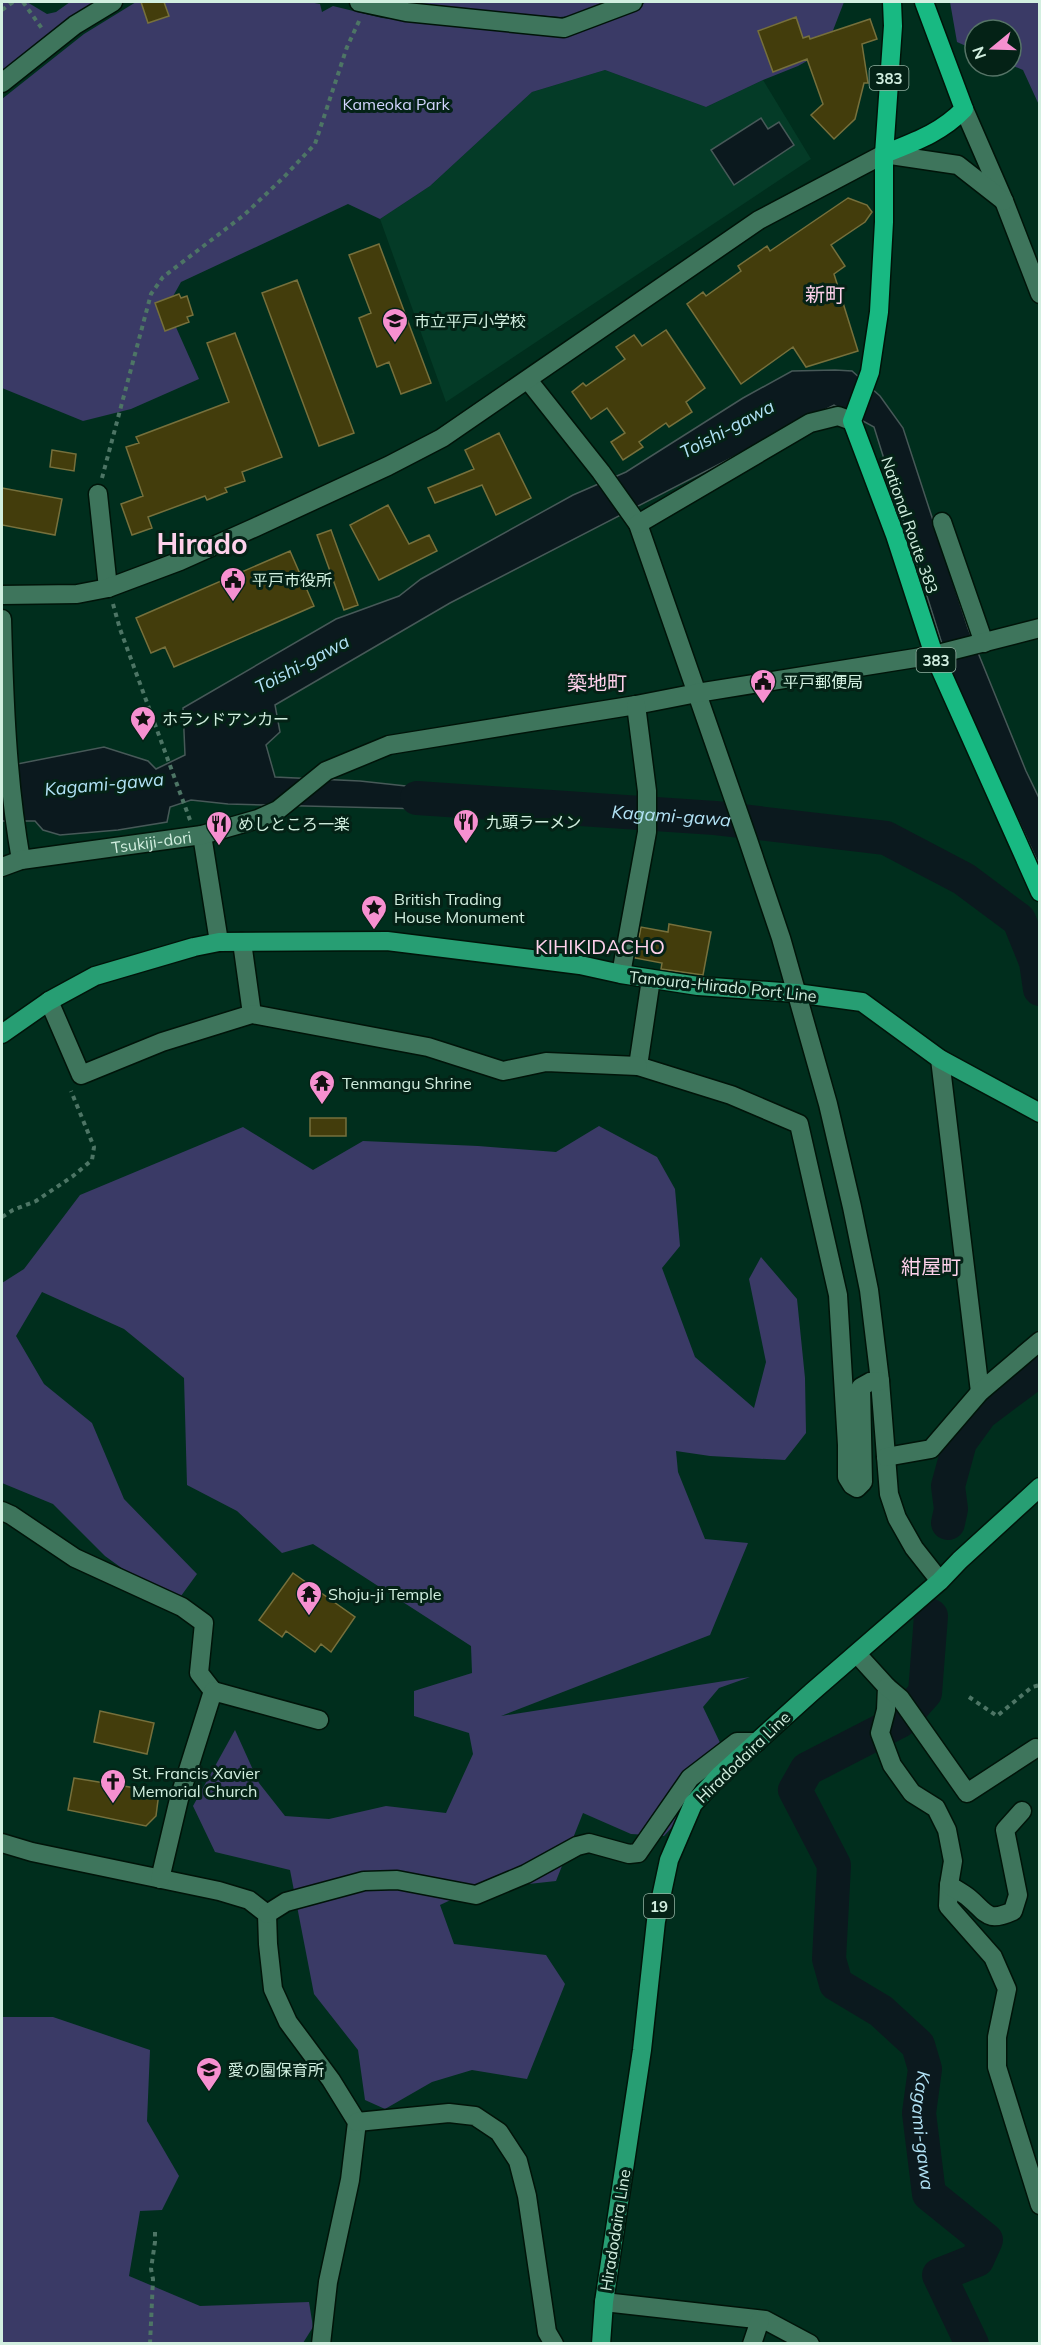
<svg xmlns="http://www.w3.org/2000/svg" width="1041" height="2345" viewBox="0 0 1041 2345" font-family="Mulish,'Noto Sans JP',sans-serif">
<style>
.built{fill:#043b27}
.green{fill:#3a3a66}
.water{fill:#0b191e;stroke:#475958;stroke-width:1.5}
.lines{fill:none;stroke-linecap:round;stroke-linejoin:round}
.river{stroke:#0b191e;stroke-width:34}
.building{fill:#433d0c;stroke:#76703c;stroke-width:1.5}
.minor-casing{stroke:#001409;stroke-width:21}
.major-casing{stroke:#001409;stroke-width:21}
.highway-casing{stroke:#001409;stroke-width:21}
.path{stroke:#4d7565;stroke-width:4;stroke-dasharray:4.5 4.5;stroke-linecap:butt}
.minor{stroke:#3e755c;stroke-width:18}
.major{stroke:#279e73;stroke-width:18}
.highway{stroke:#18b982;stroke-width:18}
.labels{text-anchor:middle;dominant-baseline:central;stroke-width:6;stroke-linejoin:round;paint-order:stroke}
.shield{fill:#042216;stroke:#94b2a3;stroke-width:1.5}
.shield-label{font-size:15px;font-weight:bold;fill:#d2efe0}
.park-label{font-size:16px;fill:#d3d5ff;stroke:#042216}
.poi-label{font-size:16px;fill:#d2efe0;stroke:#042216;text-anchor:start}
.street-label{font-size:16px;fill:#d2efe0;stroke:#042216}
.water-label{font-size:18px;font-style:italic;fill:#b2e3f6;stroke:#042216}
.quarter-label{font-size:20px;fill:#fed1eb;stroke:#042216}
.town-label{font-size:28px;font-weight:bold;fill:#fed1eb;stroke:#042216}
</style>
<rect width="100%" height="100%" fill="#002e1d"/>
<path class="built" d="M 605,70 L 706,107 L 763,80 L 811,159 L 446,402 L 380,219 L 430,186 L 532,92 Z"/>
<path class="green" d="M 2,2 L 27,2 L 47,14 L 56,12 L 70,2 L 94,2 L 2,74 Z
M 136,2 L 309,2 L 320,4 L 322,12 L 333,6 L 382,18 L 564,35 L 640,6 L 646,2 L 844,2 L 825,51 L 798,66 L 763,80 L 706,107 L 605,70 L 532,92 L 430,186 L 380,219 L 348,204 L 181,282 L 167,307 L 199,379 L 131,409 L 83,421 L 2,388 L 2,99 L 84,34 Z
M 401,2 L 612,2 L 570,16 L 560,17 L 408,5 Z
M 950,2 L 1039,2 L 1039,105 L 1023,70 L 1011,65 L 1011,30 L 975,30 L 975,50 L 957,42 Z
M 599,1126 L 657,1157 L 675,1189 L 680,1246 L 662,1268 L 695,1357 L 754,1408 L 766,1362 L 749,1279 L 761,1257 L 797,1299 L 805,1378 L 806,1433 L 785,1460 L 710,1456 L 676,1451 L 678,1472 L 705,1539 L 748,1543 L 710,1635 L 501,1716 L 750,1677 L 719,1688 L 703,1707 L 724,1751 L 703,1793 L 664,1836 L 631,1834 L 583,1813 L 556,1881 L 472,1890 L 440,1905 L 454,1944 L 546,1955 L 565,1984 L 527,2079 L 472,2070 L 432,2082 L 385,2109 L 365,2100 L 358,2050 L 314,1994 L 290,1870 L 215,1852 L 193,1806 L 235,1730 L 259,1783 L 285,1816 L 329,1819 L 386,1806 L 446,1813 L 473,1754 L 469,1733 L 414,1716 L 414,1691 L 472,1673 L 471,1646 L 313,1544 L 282,1553 L 237,1511 L 187,1485 L 184,1378 L 124,1329 L 42,1292 L 16,1336 L 44,1384 L 92,1423 L 124,1499 L 197,1574 L 181,1596 L 152,1590 L 105,1556 L 53,1504 L 2,1483 L 2,1283 L 24,1269 L 80,1195 L 243,1127 L 313,1170 L 363,1141 L 478,1146 L 556,1152 Z
M 2,2017 L 53,2017 L 150,2050 L 147,2121 L 179,2176 L 162,2210 L 140,2211 L 129,2276 L 200,2306 L 309,2302 L 313,2327 L 303,2343 L 2,2343 Z"/>
<path class="water" d="M 761,118 L 768,129 L 779,122 L 794,145 L 734,185 L 711,150 Z
M 835,370 L 852,371 L 880,396 L 903,428 L 968,628 L 1026,771 L 1039,798 L 1040,867 L 953,679 L 874,427 L 834,405 L 450,603 L 275,705 L 280,732 L 266,745 L 275,777 L 360,781 L 461,792 L 466,810 L 228,804 L 191,800 L 170,807 L 167,822 L 118,830 L 60,835 L 43,830 L 35,821 L 2,821 L 2,767 L 104,747 L 148,761 L 156,769 L 185,755 L 183,708 L 336,619 L 399,596 L 421,579 L 573,495 L 626,472 L 743,398 L 792,371 Z"/>
<g class="lines">
<g class="river">
<path id="s1" d="M 417,798 L 715,818 L 886,838 L 964,879 L 1019,920 L 1036,962 L 1040,989"/>
<path d="M 948,1523 L 951,1509 L 948,1486 L 960,1442 L 981,1413 L 1040,1369"/>
<path id="s2" d="M 931,1616 L 925,1693 L 900,1721 L 807,1769 L 795,1790 L 834,1865 L 829,1959 L 836,1984 L 881,2011 L 918,2045 L 925,2069 L 919,2113 L 929,2194 L 986,2240 L 977,2260 L 939,2275 L 972,2344"/>
</g>
</g>
<path class="building" d="M 141,2 L 164,2 L 169,16 L 148,23 Z
M 796,17 L 803,38 L 809,36 L 810,39 L 870,19 L 877,39 L 862,44 L 868,83 L 864,83 L 855,119 L 834,139 L 811,115 L 823,104 L 807,59 L 773,72 L 758,31 Z
M 848,198 L 867,205 L 872,212 L 865,222 L 831,245 L 845,266 L 834,274 L 858,351 L 806,367 L 793,347 L 741,384 L 687,304 L 703,292 L 706,296 L 741,271 L 738,266 L 767,246 L 770,251 Z
M 379,244 L 431,383 L 401,394 L 389,362 L 377,367 L 359,318 L 371,313 L 349,255 Z
M 297,280 L 354,433 L 319,446 L 262,293 Z
M 179,294 L 181,298 L 187,296 L 193,315 L 187,317 L 189,322 L 165,331 L 155,303 Z
M 666,330 L 705,388 L 686,402 L 692,412 L 669,427 L 666,423 L 639,442 L 643,447 L 623,460 L 611,442 L 625,433 L 607,408 L 591,419 L 572,392 L 583,383 L 586,386 L 625,359 L 616,347 L 634,335 L 642,346 Z
M 235,333 L 282,457 L 242,472 L 245,481 L 225,488 L 227,492 L 207,500 L 205,496 L 148,517 L 152,528 L 132,535 L 121,504 L 143,496 L 126,447 L 139,443 L 136,437 L 229,402 L 207,343 Z
M 499,433 L 531,498 L 496,515 L 482,485 L 435,503 L 428,488 L 474,469 L 465,450 Z
M 52,450 L 76,454 L 74,471 L 50,467 Z
M 2,488 L 62,499 L 55,535 L 2,525 Z
M 388,505 L 409,544 L 429,535 L 437,551 L 379,580 L 350,525 Z
M 331,530 L 358,605 L 344,610 L 317,535 Z
M 290,551 L 314,606 L 174,667 L 165,647 L 151,653 L 136,618 Z
M 669,924 L 711,932 L 703,975 L 661,969 L 662,963 L 635,958 L 641,927 L 668,932 Z
M 310,1118 L 346,1118 L 346,1136 L 310,1136 Z
M 293,1573 L 355,1617 L 331,1652 L 321,1644 L 315,1652 L 286,1631 L 282,1637 L 259,1620 Z
M 100,1711 L 154,1723 L 147,1754 L 94,1742 Z
M 74,1778 L 154,1791 L 158,1800 L 156,1816 L 146,1826 L 68,1810 Z"/>
<g class="lines">
<defs>
<g id="minor">
<path d="M 359,2 L 406,12 L 564,28 L 633,2"/>
<path d="M 2,83 L 75,25 L 113,2"/>
<path d="M 964,109 L 1004,201 L 1040,294"/>
<path d="M 528,380 L 601,472 L 638,524 L 748,840 L 781,938 L 828,1104 L 852,1207 L 869,1290 L 880,1381 L 889,1494 L 897,1518 L 914,1548 L 940,1581"/>
<path d="M 98,494 L 108,588"/>
<path d="M 942,522 L 984,643"/>
<path d="M 638,524 L 810,423 L 838,416 L 852,421"/>
<path d="M 2,595 L 77,594 L 108,588 L 180,561 L 256,527 L 388,466 L 442,438 L 759,220 L 884,154 L 958,165 L 1004,201"/>
<path d="M 2,619 C 4,699 7,781 21,860"/>
<path d="M 202,835 L 219,942"/>
<path id="s3" d="M 2,867 L 21,860 L 202,835 L 258,819 L 278,810 L 326,771 L 389,745 L 636,705 L 697,693 L 934,655 L 1040,628"/>
<path d="M 242,942 L 252,1014"/>
<path d="M 621,974 L 647,832 L 647,791 L 636,705"/>
<path d="M 651,979 L 638,1066 L 731,1095 L 799,1124 L 838,1295 L 847,1445 L 847,1477 L 852,1485 L 857,1488 L 863,1482 L 861,1387 L 870,1382 L 880,1381"/>
<path d="M 49,1001 L 81,1075 L 162,1042 L 252,1014 L 428,1047 L 503,1071 L 546,1062 L 638,1066"/>
<path d="M 940,1059 L 980,1392"/>
<path d="M 886,1457 L 931,1449 L 980,1392 L 1040,1341"/>
<path d="M 2,1511 L 11,1515 L 75,1558 L 182,1607 L 204,1623 L 199,1673 L 213,1691"/>
<path d="M 857,1654 L 887,1687 L 886,1710 L 880,1733 L 892,1765 L 912,1793 L 936,1808 L 947,1830 L 953,1861 L 949,1885 L 948,1906 L 993,1957 L 1007,1989 L 997,2037 L 997,2067 L 1040,2205"/>
<path d="M 887,1687 L 900,1698 L 967,1793 L 1036,1748"/>
<path d="M 2,1843 L 32,1852 L 219,1891 L 249,1900 L 267,1914 L 268,1944 L 273,1989 L 288,2022 L 331,2080 L 357,2122 L 350,2180 L 328,2282 L 321,2344"/>
<path d="M 160,1879 L 179,1799 L 213,1691 L 319,1720"/>
<path d="M 949,1885 C 955,1889 963,1893 969,1898 C 987,1913 987,1923 1013,1911 L 1018,1895 L 1005,1830 L 1022,1811"/>
<path d="M 267,1914 L 286,1902 L 364,1881 L 397,1880 L 476,1895 L 526,1874 L 577,1846 L 589,1843 L 629,1854 L 638,1853 L 690,1778 L 737,1742 L 757,1742"/>
<path d="M 357,2122 L 449,2113 L 475,2116 L 499,2132 L 518,2161 L 527,2196 L 547,2332 L 554,2344"/>
<path d="M 604,2302 L 765,2320 L 810,2344"/>
<path d="M 752,2344 L 760,2320"/>
</g>
<path id="major" d="M 2,1034 L 49,1001 L 95,976 L 194,947 L 219,942 L 387,941 L 580,965 L 621,974 L 698,986 L 796,993 L 862,1002 L 940,1059 L 1040,1113
M 601,2344 L 604,2302 L 642,2050 L 656,1921 L 669,1860 L 693,1804 L 720,1775 L 812,1692 L 940,1581 L 960,1560 L 1040,1487"/>
<path id="highway" d="M 892,2 L 893,26 L 884,154 L 884,222 L 879,312 L 870,372 L 852,421 L 895,535 L 934,655 L 1040,892
M 884,154 C 914,142 941,133 964,109 L 924,2"/>
</defs>
<use href="#minor" class="minor-casing"/>
<use href="#major" class="major-casing"/>
<use href="#highway" class="highway-casing"/>
<path class="path" d="M 23,2 L 43,30
M 2,10 L 13,2
M 102,478 L 151,294 L 163,277 L 244,215 L 283,178 L 315,144 L 347,47 L 360,19
M 113,604 L 120,629 L 190,820
M 2,1217 L 13,1210 L 36,1201 L 73,1176 L 92,1160 L 94,1147 L 71,1091
M 969,1697 L 997,1716 L 1032,1687 L 1040,1685
M 150,2344 L 153,2279 L 151,2269 L 155,2242 L 155,2228"/>
<use href="#minor" class="minor"/>
<use href="#major" class="major"/>
<use href="#highway" class="highway"/>
</g>
<defs>
<symbol id="school-pin" viewBox="-11 -11 22 30"><path d="M0 17L-7.5 6A9.5 9.5 0 1 1 7.5 6Z" fill="#f690d0" stroke="#042216"/><path d="M0-5L7-2L0 1L-7-2ZM-4 1L0 2.5L4 1V4Q0 6-4 4Z" fill="#111"/></symbol>
<symbol id="civic-pin" viewBox="-11 -11 22 30"><path d="M0 17L-7.5 6A9.5 9.5 0 1 1 7.5 6Z" fill="#f690d0" stroke="#042216"/><path d="M-.6-6.5H3V-4.5H.6V-3L4-1V1h2V6H-6V1h2V-1L-.6-3ZM-1.2 2.5V6h2.4V2.5Z" fill="#111"/></symbol>
<symbol id="sight-pin" viewBox="-11 -11 22 30"><path d="M0 17L-7.5 6A9.5 9.5 0 1 1 7.5 6Z" fill="#f690d0" stroke="#042216"/><path d="M0-6L1.8-2.2L6-1.7L2.9 1.2L3.7 5.4L0 3.3L-3.7 5.4L-2.9 1.2L-6-1.7L-1.8-2.2Z" fill="#111"/></symbol>
<symbol id="restaurant-pin" viewBox="-11 -11 22 30"><path d="M0 17L-7.5 6A9.5 9.5 0 1 1 7.5 6Z" fill="#f690d0" stroke="#042216"/><path d="M-5-6h1v4h1v-4h1v4h1v-4h1v5L-1.5 .5V6h-2V.5L-5-1ZM5-6V6H3V1.5H1.5Q1.5-4 5-6Z" fill="#111"/></symbol>
<symbol id="temple-pin" viewBox="-11 -11 22 30"><path d="M0 17L-7.5 6A9.5 9.5 0 1 1 7.5 6Z" fill="#f690d0" stroke="#042216"/><path d="M0-6L5-2H3V0L6.5 2.5H4V6H1.5V3h-3V6H-4V2.5H-6.5L-3 0V-2H-5Z" fill="#111"/></symbol>
<symbol id="church-pin" viewBox="-11 -11 22 30"><path d="M0 17L-7.5 6A9.5 9.5 0 1 1 7.5 6Z" fill="#f690d0" stroke="#042216"/><path d="M-1.2-6h2.4v3.5h3.3v2.4h-3.3V6h-2.4V-.1h-3.3v-2.4h3.3Z" fill="#111"/></symbol>
</defs>
<g fill-rule="evenodd">
<use href="#school-pin" x="380" y="306" width="30" height="40"/>
<use href="#civic-pin" x="218" y="565" width="30" height="40"/>
<use href="#civic-pin" x="748" y="667" width="30" height="40"/>
<use href="#sight-pin" x="128" y="704" width="30" height="40"/>
<use href="#restaurant-pin" x="451" y="807" width="30" height="40"/>
<use href="#restaurant-pin" x="204" y="809" width="30" height="40"/>
<use href="#sight-pin" x="359" y="893" width="30" height="40"/>
<use href="#temple-pin" x="307" y="1068" width="30" height="40"/>
<use href="#temple-pin" x="294" y="1579" width="30" height="40"/>
<use href="#church-pin" x="98" y="1767" width="30" height="40"/>
<use href="#school-pin" x="194" y="2055" width="30" height="40"/>
</g>
<g class="labels">
<g class="shield">
<rect x="869.5" y="66" width="39" height="24" rx="4.5"/>
<rect x="916.5" y="648" width="39" height="24" rx="4.5"/>
<rect x="644" y="1894" width="30" height="24" rx="4.5"/>
</g>
<g class="shield-label">
<text x="889" y="78">383</text>
<text x="936" y="660">383</text>
<text x="659" y="1906">19</text>
</g>
<g class="park-label">
<text x="396" y="104">Kameoka Park</text>
</g>
<g class="poi-label">
<text x="414" y="321">市立平戸小学校</text>
<text x="252" y="580">平戸市役所</text>
<text x="783" y="682">平戸郵便局</text>
<text x="162" y="719">ホランドアンカー</text>
<text x="486" y="822">九頭ラーメン</text>
<text x="238" y="824">めしところ一楽</text>
<text x="394" y="899">British Trading<tspan x="394" dy="18">House Monument</tspan></text>
<text x="342" y="1083">Tenmangu Shrine</text>
<text x="328" y="1594">Shoju-ji Temple</text>
<text x="132" y="1773">St. Francis Xavier<tspan x="132" dy="18">Memorial Church</tspan></text>
<text x="228" y="2070">愛の園保育所</text>
</g>
<g class="street-label">
<text transform="translate(910 525) rotate(71)">National Route 383</text>
<text stroke="none"><textPath href="#s3" startOffset="152">Tsukiji-dori</textPath></text>
<text transform="translate(723 986) rotate(6)">Tanoura-Hirado Port Line</text>
<text transform="translate(743 1757) rotate(-44)">Hiradodaira Line</text>
<text transform="translate(615 2230) rotate(-81)">Hiradodaira Line</text>
</g>
<g class="water-label">
<text transform="translate(727 429) rotate(-28)">Toishi-gawa</text>
<text transform="translate(302 664) rotate(-28)">Toishi-gawa</text>
<text transform="translate(104 784) rotate(-5)">Kagami-gawa</text>
<text stroke="none"><textPath href="#s1" startOffset="255">Kagami-gawa</textPath></text>
<text stroke="none"><textPath href="#s2" startOffset="638">Kagami-gawa</textPath></text>
</g>
<g class="quarter-label">
<text x="825" y="294">新町</text>
<text x="597" y="682">築地町</text>
<text x="600" y="946">KIHIKIDACHO</text>
<text x="931" y="1266">紺屋町</text>
</g>
<g class="town-label">
<text x="202" y="543">Hirado</text>
</g>
</g>
<rect width="1041" height="2345" fill="none" stroke="#d2efe0" stroke-width="6"/>
<g transform="translate(993 48) rotate(251)"><circle r="28" fill="#042216" stroke="#567467" stroke-width="1.5"/>
<path d="M0-4.5L10 22L0 15L-10 22Z" fill="#f690d0"/>
<text y="-9" font-size="16" font-weight="bold" text-anchor="middle" fill="#d2efe0">N</text>
</g>
</svg>
